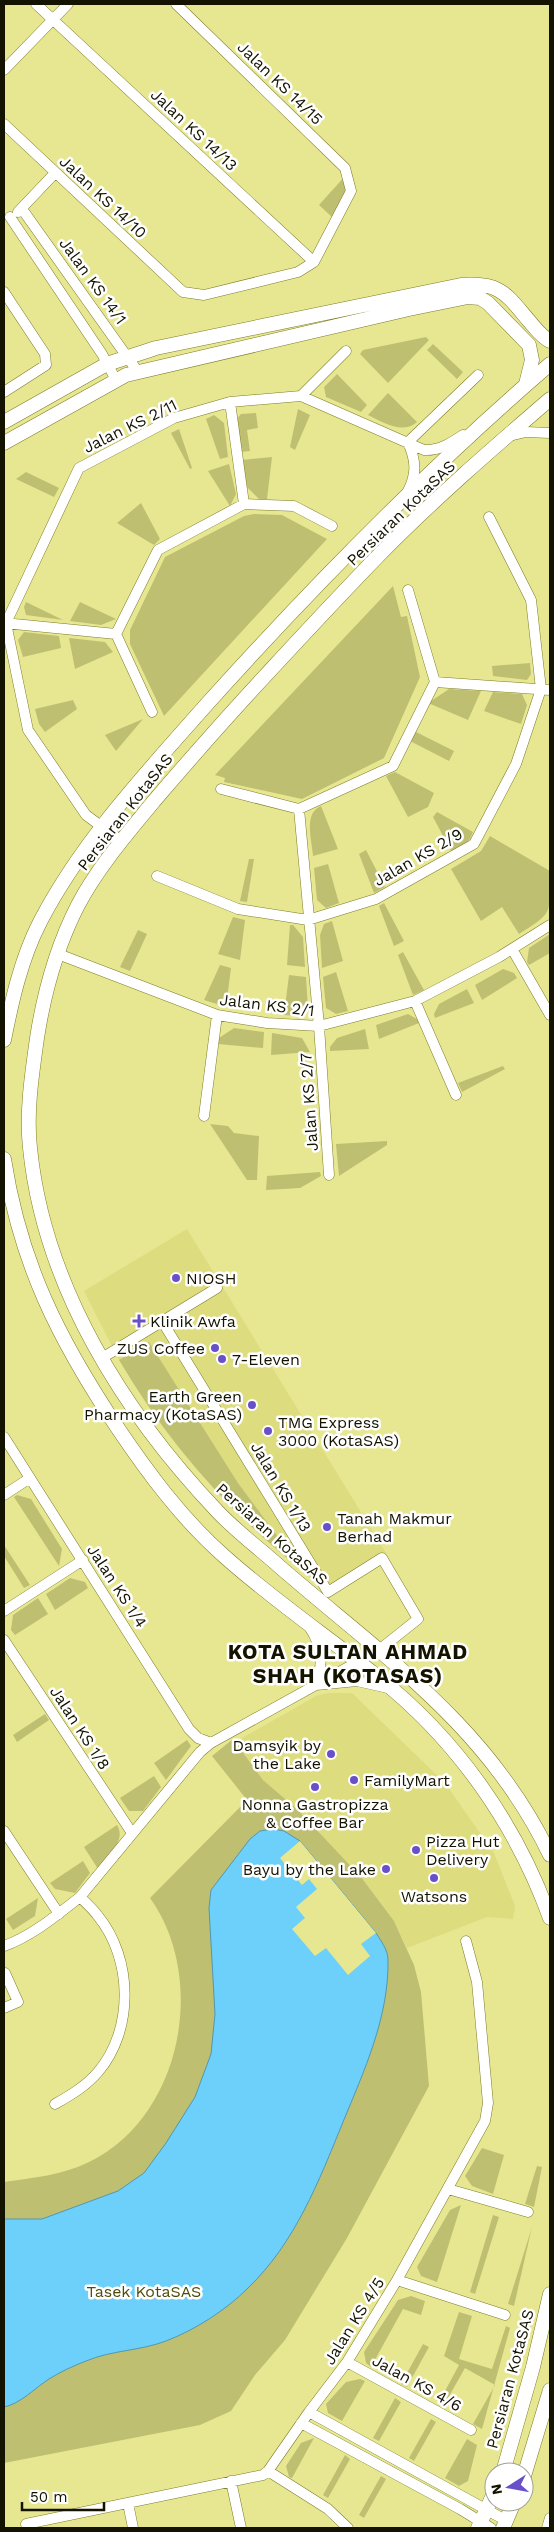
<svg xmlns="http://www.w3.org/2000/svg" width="554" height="2532" viewBox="0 0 554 2532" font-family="'Work Sans',sans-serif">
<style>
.built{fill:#dddc7f}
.green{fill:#bfbf72}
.water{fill:#6dd0fa;stroke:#5297af}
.pier{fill:#e7e792}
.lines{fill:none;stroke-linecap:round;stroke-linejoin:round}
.street-casing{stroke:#7e7c26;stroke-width:11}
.secondary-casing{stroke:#7e7c26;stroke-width:15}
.street{stroke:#fff;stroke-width:10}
.secondary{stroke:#fff;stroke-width:14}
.poi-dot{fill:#694fc8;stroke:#fff;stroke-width:2}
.labels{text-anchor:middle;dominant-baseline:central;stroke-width:5;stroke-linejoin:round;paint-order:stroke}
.street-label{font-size:16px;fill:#141300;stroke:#fff}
.poi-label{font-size:16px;fill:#141300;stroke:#fff;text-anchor:start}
.park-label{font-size:16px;fill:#4e4d08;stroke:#fff}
.district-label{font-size:21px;font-weight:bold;letter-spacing:1px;fill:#141300;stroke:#fff}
</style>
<rect width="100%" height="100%" fill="#e7e792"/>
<path class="built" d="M 187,1229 L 388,1556 L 328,1592 L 321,1589 L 304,1572 L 238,1483 L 149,1342 L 119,1360 L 84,1291 Z
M 328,1693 L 352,1693 L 445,1783 L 494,1853 L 515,1906 L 513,1919 L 487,1917 L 407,1948 L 394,1921 L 361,1877 L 298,1810 L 263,1780 L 235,1742 L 316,1696 Z"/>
<path class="green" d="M 346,175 L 348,190 L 333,218 L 319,205 Z
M 426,337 L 429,340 L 388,383 L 360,354 L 363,350 Z
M 433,344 L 463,372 L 457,379 L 427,350 Z
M 337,374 L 367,405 L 361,412 L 326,397 L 324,387 Z
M 388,393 L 417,422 C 403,435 382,422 368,415 Z
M 298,409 L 310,415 L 295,450 L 290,447 Z
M 256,413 L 258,428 L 247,430 L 250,451 L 241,452 L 236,420 L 241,414 Z
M 214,415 L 224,423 L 228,457 L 220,459 L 206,419 Z
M 179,429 L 192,468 L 190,469 L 171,433 Z
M 272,457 L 267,499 L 259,499 L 247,487 L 242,460 Z
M 229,464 L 236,494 L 230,506 L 208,471 Z
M 26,472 L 59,488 L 54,497 L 16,479 Z
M 141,503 L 160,539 L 154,545 L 117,523 Z
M 254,514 L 282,515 L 327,539 L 164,716 L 130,644 L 130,630 L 165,557 L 244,516 Z
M 393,586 L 401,617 L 407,616 L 420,677 L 384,758 L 302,799 L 224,782 L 225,778 L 215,775 Z
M 26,602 L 63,620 L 26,615 L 24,607 Z
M 80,602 L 116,619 L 101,625 L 70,621 Z
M 24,632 L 59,636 L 61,648 L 23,657 L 18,640 Z
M 69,638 L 105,642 L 113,652 L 75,669 Z
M 530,663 L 531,674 L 527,680 L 493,676 L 492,666 Z
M 449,689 L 481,691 L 468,720 L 428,703 Z
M 493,692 L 522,694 L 527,705 L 521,724 L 484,711 Z
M 73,700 L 77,709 L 45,732 L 39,724 L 35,709 Z
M 143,719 L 116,751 L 105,735 Z
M 414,731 L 454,751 L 449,761 L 410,741 Z
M 395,772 L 434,793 L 428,807 L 408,817 L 386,776 Z
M 321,806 L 338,849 L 313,856 C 312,841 303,813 321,806 Z
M 437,812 L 473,832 L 469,841 L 451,851 L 433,817 Z
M 490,836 L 550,871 C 550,914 554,912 519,934 L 502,907 L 481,921 L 451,869 L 481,851 Z
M 366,850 L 385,887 L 374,893 L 359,854 Z
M 249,859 L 254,859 L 247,902 L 240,901 Z
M 328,864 L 339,903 L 326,908 L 317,900 L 314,868 Z
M 384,903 L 404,941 L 394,946 L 379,906 Z
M 233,917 L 245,920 L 240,960 L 218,954 Z
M 332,921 L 343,961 L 322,968 L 320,935 L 324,924 Z
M 290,925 L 293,925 L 303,937 L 305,967 L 287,965 Z
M 138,930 L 147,934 L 130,971 L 120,967 Z
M 550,934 L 550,953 L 529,965 L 527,962 L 529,948 Z
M 403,952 L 424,990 L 413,995 L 398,955 Z
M 220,965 L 231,968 L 226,1007 L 204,1000 Z
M 503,969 L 514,973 L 517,978 L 482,1000 L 475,985 Z
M 336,972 L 348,1011 L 336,1014 L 326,1008 L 323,977 Z
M 289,975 L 306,977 L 308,1009 L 298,1016 L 284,1015 Z
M 467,989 L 474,1003 L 435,1018 L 434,1014 L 439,1004 Z
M 408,1014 L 417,1019 L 419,1023 L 379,1039 L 376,1025 Z
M 234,1028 L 264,1032 L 263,1048 L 218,1044 L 219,1038 Z
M 365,1029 L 369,1049 L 330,1051 L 330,1047 L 337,1038 Z
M 272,1033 L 302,1038 L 310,1052 L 271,1055 Z
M 503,1066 L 505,1069 L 462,1092 L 458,1083 Z
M 210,1124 L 228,1126 L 234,1133 L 259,1136 L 257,1180 L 247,1180 Z
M 387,1141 L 387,1145 L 339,1176 L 336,1144 Z
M 320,1172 L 321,1176 L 300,1188 L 266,1190 L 267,1176 Z
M 149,1342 L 238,1483 L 304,1572 C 229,1513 168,1443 119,1360 Z
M 17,1495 L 31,1499 L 62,1549 L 59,1566 L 14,1497 Z
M 4,1545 L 30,1585 L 24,1588 L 4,1556 Z
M 70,1578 L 85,1582 L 88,1588 L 55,1610 L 46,1594 Z
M 38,1598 L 48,1614 L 15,1635 L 11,1630 L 13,1615 Z
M 45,1714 L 49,1720 L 17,1742 L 13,1735 Z
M 233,1739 L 263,1780 L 298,1810 L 361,1877 L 394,1921 L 414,1965 L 421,1992 L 429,2086 L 347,2238 L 285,2340 L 255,2375 L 231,2411 L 200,2425 L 4,2463 L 4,2182 C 32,2178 63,2175 89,2162 C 182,2117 208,1979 150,1898 L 247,1800 L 212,1756 Z
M 187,1740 L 191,1746 L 166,1780 L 154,1763 Z
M 154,1776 L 161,1787 L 143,1811 L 129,1811 L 120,1798 Z
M 117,1825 C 127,1840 107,1858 98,1869 L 84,1847 Z
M 83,1861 L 90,1873 L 75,1893 L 55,1889 L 50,1883 Z
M 38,1898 L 35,1916 L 13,1930 L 6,1919 Z
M 482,2148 L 504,2155 L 493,2194 L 472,2186 L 465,2176 Z
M 537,2166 L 542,2167 L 534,2207 L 525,2204 Z
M 461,2205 L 437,2282 L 421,2276 L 417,2267 L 450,2210 Z
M 493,2215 L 499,2217 L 475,2294 L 470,2292 Z
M 532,2227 L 514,2306 L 508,2304 Z
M 411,2296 L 425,2301 L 421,2315 L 403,2309 L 371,2367 L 366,2363 L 364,2352 L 398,2300 Z
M 459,2312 L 472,2316 L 459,2359 L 492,2369 L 506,2326 L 510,2328 L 482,2429 L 473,2424 L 495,2385 L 465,2368 L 443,2407 L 438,2404 L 459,2365 L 444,2356 Z
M 423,2344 L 429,2347 L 407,2387 L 401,2384 Z
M 360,2379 L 365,2381 L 342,2421 L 328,2413 L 326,2404 L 346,2382 Z
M 395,2398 L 401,2402 L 379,2441 L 373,2438 Z
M 431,2419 L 436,2422 L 414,2461 L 409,2458 Z
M 314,2438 L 292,2478 L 289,2477 L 286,2466 L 301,2443 Z
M 467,2439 L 477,2445 L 468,2481 L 459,2486 L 445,2478 Z
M 345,2455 L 350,2459 L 328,2498 L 323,2495 Z
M 381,2476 L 386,2479 L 364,2518 L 359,2515 Z"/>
<path class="water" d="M 273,1829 L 284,1831 L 300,1841 L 376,1933 C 381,1941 388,1950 388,1960 C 389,2017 364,2071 343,2122 C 319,2181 295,2243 248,2288 C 226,2310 195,2330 166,2341 C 140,2351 112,2350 86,2361 C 73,2366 60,2372 49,2379 C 35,2388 20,2404 4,2407 L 4,2219 L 42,2219 L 118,2191 L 144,2173 L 166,2143 L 195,2097 L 211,2054 L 215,2014 L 209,1908 L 211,1890 L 250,1839 L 260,1831 Z"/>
<path class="pier" d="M 300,1841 L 376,1933 L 361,1944 L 370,1956 L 348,1975 L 326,1948 L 315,1956 L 292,1929 L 305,1918 L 296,1907 L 317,1889 L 309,1879 L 302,1885 L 280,1858 Z"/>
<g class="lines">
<defs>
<path id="street" d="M 36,4 L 314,262
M 4,70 L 68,4
M 4,124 L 183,292 L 204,295 L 298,272 L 314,262 L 351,191 L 345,168 L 176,4
M 22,209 L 138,372
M 18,212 L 55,173
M 10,217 L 102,354 L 116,380
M 4,292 L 45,354 L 46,365 L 4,392
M 301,396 L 346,351
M 230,402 L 244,504
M 509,436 L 526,432 L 550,433
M 408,491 C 417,473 416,461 408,442 L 478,375
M 4,623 L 116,634
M 435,682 L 550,690
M 152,712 L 116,634 L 158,550 L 244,504 L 294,506 L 332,526
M 221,789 L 299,809 L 393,766 L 435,682 L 408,590
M 299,809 L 319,1026 L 329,1175
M 121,841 L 86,815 L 28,730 L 6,623 L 79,468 L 174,418 L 230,402 L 301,396 L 424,450 C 439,451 451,443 463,435
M 157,876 L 238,909 L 308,920 L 376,899 L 474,844 L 516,764 L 541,689 L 531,600 L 489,517
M 512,949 L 550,1015
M 58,954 L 217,1015 L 267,1023 L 319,1026 L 415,1001 L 499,957 L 550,925
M 415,1001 L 456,1095
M 204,1116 L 217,1015
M 102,1358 L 217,1288
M 4,1437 L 189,1729 L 198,1738 L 211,1743
M 4,1495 L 30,1478
M 4,1611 L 83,1560
M 310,1628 C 323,1648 323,1664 316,1685 L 357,1681 L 388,1688
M 4,1640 L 132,1833
M 4,1831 L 59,1914
M 4,1946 C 32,1936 57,1915 80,1897 L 200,1752 L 211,1743 L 379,1650 L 418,1619 L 382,1558 L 328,1592 L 162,1321
M 4,2008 L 18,2002 L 5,1973
M 55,2104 C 71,2095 86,2086 98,2072 C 134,2030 133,1959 98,1916 C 93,1909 86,1903 80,1897
M 448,2189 L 528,2212
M 397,2280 L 505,2315
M 347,2362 L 471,2430
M 309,2412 L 507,2521
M 301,2423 L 460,2509 L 491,2528
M 268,2471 L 328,2509 L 348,2528
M 231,2481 L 241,2528
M 128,2503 L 133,2528
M 27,2528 L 26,2524 L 263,2475 L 268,2471 L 309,2412 L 347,2362 L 397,2280 L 485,2121 L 488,2103 L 477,1982 L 466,1941
M 547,2528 L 550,2518"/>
<path id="secondary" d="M 550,399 C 492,449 433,500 379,555 C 340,595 303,635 265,676 C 227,717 190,759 154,801 C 127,834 98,867 78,905 C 57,946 44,993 37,1038 C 32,1074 26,1112 30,1148 C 44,1287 124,1413 218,1512 C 237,1532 260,1549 280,1567 C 385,1658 488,1726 550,1855
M 4,422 L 107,364 L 156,348 L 461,285 C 501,282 506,294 530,322 C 536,329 542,337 550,341
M 4,443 L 126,375 L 409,309 L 468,297 L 480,298 L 488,303 L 529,345 L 532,360 L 526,384
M 4,1040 C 12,1000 21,959 40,922 C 82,841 147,772 207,704 C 315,584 428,469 550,364
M 4,1159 C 20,1263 59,1340 117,1427 C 148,1473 182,1519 224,1556 C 273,1600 328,1637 379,1678 C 457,1740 516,1824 550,1918
M 503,2472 L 533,2367 L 550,2294
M 524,2476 L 550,2390
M 478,2528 L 494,2493
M 503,2528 L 514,2502"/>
</defs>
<use href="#street" class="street-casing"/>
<use href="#secondary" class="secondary-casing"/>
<use href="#street" class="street"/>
<use href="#secondary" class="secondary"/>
</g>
<g class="poi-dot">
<circle cx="176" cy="1278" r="5"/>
<path d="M136.5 1313.5h5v5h5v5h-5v5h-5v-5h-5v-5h5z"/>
<circle cx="215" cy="1348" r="5"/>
<circle cx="222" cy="1359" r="5"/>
<circle cx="252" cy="1405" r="5"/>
<circle cx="268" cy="1431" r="5"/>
<circle cx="327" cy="1527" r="5"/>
<circle cx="331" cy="1754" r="5"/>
<circle cx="354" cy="1780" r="5"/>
<circle cx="315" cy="1787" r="5"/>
<circle cx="416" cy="1850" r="5"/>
<circle cx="386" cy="1869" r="5"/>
<circle cx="434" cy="1878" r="5"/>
</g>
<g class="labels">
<g class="street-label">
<text transform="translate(280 83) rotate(44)">Jalan KS 14/15</text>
<text transform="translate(194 130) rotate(43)">Jalan KS 14/13</text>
<text transform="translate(103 197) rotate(43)">Jalan KS 14/10</text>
<text transform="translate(93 281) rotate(54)">Jalan KS 14/1</text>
<text transform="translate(130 426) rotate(-26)">Jalan KS 2/11</text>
<text transform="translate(401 513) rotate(-44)">Persiaran KotaSAS</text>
<text transform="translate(125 812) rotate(-52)">Persiaran KotaSAS</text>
<text transform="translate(418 857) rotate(-30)">Jalan KS 2/9</text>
<text transform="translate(267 1005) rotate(7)">Jalan KS 2/1</text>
<text transform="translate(309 1102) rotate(-94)">Jalan KS 2/7</text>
<text transform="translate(281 1487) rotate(59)">Jalan KS 1/13</text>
<text transform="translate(272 1534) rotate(42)">Persiaran KotaSAS</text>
<text transform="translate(117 1586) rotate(57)">Jalan KS 1/4</text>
<text transform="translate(80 1728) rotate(57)">Jalan KS 1/8</text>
<text transform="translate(354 2321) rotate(-58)">Jalan KS 4/5</text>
<text transform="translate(510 2379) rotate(-75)">Persiaran KotaSAS</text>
<text transform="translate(417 2383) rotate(29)">Jalan KS 4/6</text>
</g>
<g class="poi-label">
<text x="186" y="1278">NIOSH</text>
<text x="150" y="1321">Klinik Awfa</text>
<text x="205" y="1348" text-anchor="end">ZUS Coffee</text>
<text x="232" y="1359">7-Eleven</text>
<text x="242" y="1396" text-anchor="end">Earth Green<tspan x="242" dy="18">Pharmacy (KotaSAS)</tspan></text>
<text x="278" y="1422">TMG Express<tspan x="278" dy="18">3000 (KotaSAS)</tspan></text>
<text x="337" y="1518">Tanah Makmur<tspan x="337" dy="18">Berhad</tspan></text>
<text x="321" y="1745" text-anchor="end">Damsyik by<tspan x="321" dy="18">the Lake</tspan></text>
<text x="364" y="1780">FamilyMart</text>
<text x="315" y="1804" text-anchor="middle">Nonna Gastropizza<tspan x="315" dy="18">&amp; Coffee Bar</tspan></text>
<text x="426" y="1841">Pizza Hut<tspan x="426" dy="18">Delivery</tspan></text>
<text x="376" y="1869" text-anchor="end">Bayu by the Lake</text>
<text x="434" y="1896" text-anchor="middle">Watsons</text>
</g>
<g class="park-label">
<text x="144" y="2291">Tasek KotaSAS</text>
</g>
<g class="district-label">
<text x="348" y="1651">KOTA SULTAN AHMAD<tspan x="348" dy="24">SHAH (KOTASAS)</tspan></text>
</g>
</g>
<rect width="554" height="2532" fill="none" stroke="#141300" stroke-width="10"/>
<g transform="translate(509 2487) rotate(259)"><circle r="24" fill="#ffffff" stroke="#a1a199"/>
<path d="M0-4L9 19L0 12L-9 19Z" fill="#694fc8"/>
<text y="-8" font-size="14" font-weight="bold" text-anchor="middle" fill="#141300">N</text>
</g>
<path d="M22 2502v8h82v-8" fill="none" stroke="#141300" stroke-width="2.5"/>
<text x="30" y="2502" font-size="15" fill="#141300" stroke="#ffffff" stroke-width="4" paint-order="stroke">50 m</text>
</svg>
